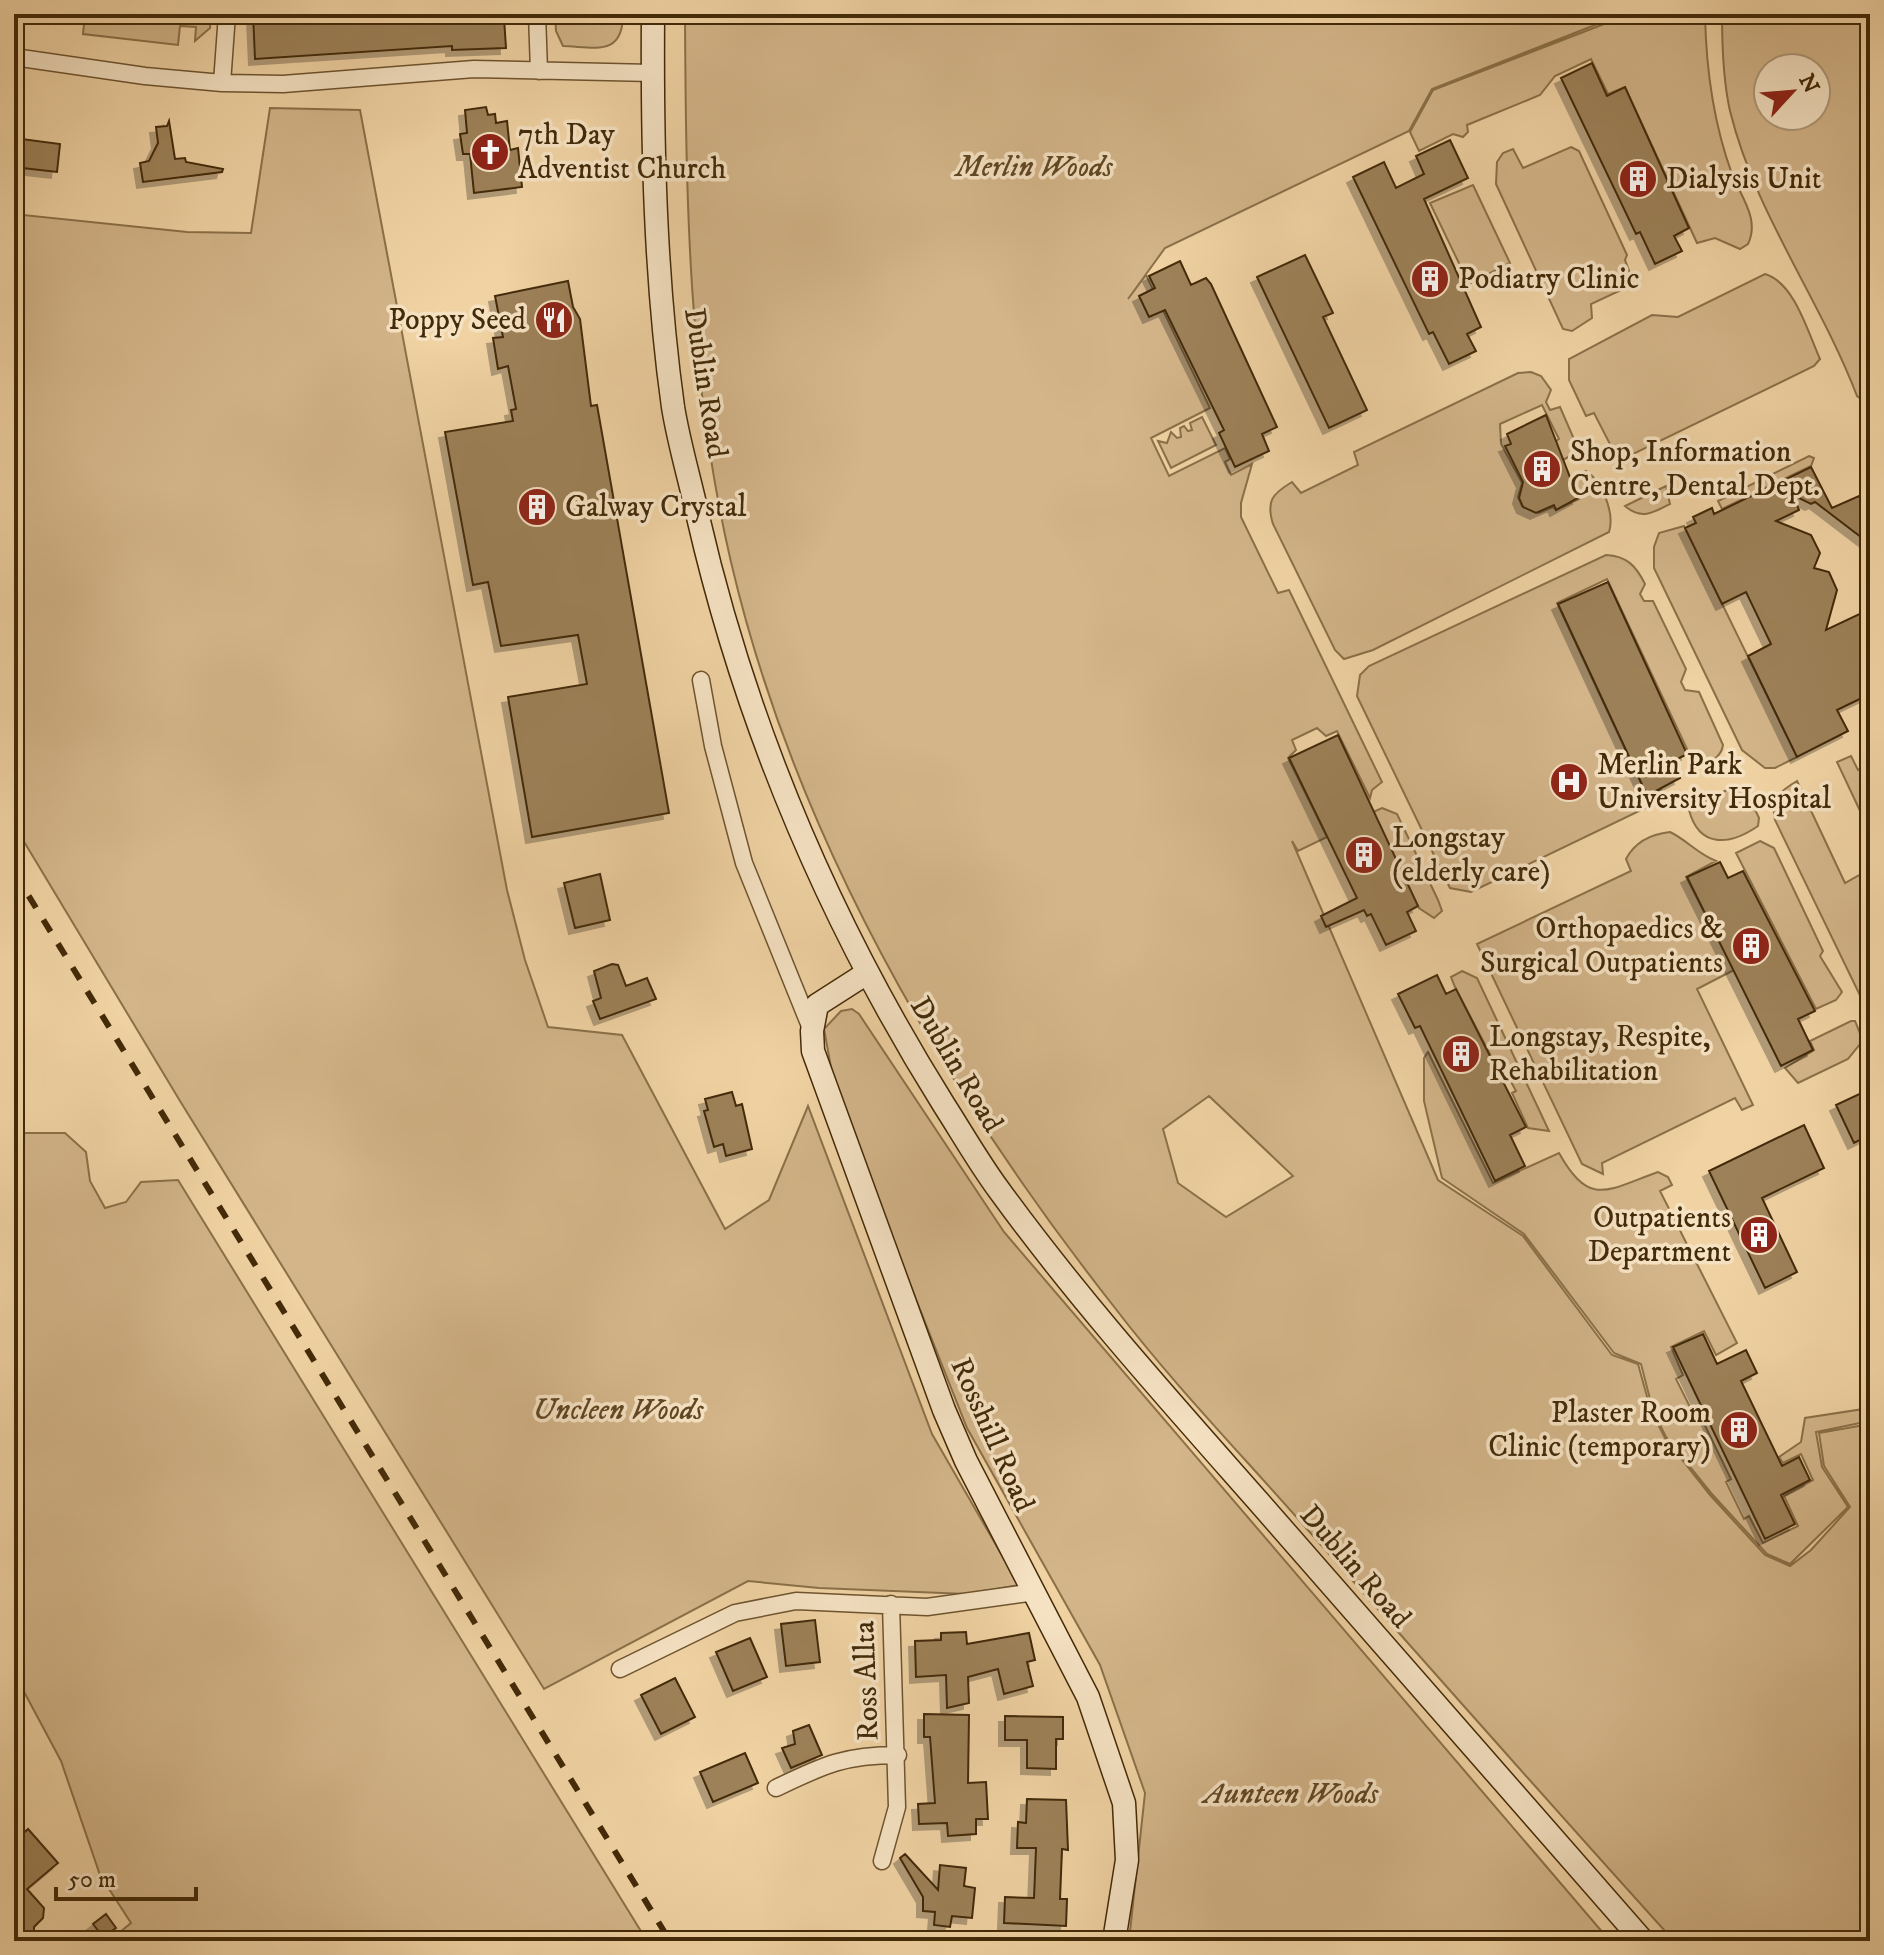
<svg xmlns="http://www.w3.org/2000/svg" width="1884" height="1955" viewBox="0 0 1884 1955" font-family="'IM FELL DW Pica',serif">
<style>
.green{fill:#d3b589;stroke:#8b7048;stroke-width:2;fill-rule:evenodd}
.building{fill:#9d8159;stroke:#432a08;stroke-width:2;filter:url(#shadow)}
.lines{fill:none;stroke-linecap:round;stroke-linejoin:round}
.street-casing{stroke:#6e542f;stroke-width:19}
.secondary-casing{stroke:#432a08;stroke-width:25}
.street{stroke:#f5e2c3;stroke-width:16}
.secondary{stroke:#f5e2c3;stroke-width:22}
.rail{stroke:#432a08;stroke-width:6;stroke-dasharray:14 14;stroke-linecap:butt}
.labels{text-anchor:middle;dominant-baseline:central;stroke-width:7;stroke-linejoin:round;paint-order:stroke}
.poi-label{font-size:30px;fill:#432a08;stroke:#f5e2c3;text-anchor:start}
.park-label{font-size:30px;font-style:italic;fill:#604622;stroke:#f5e2c3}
.street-label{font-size:30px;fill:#432a08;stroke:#f5e2c3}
</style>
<defs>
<filter id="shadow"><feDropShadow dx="-6" dy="6" stdDeviation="0" flood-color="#0004"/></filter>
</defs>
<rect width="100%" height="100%" fill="#f0d2a3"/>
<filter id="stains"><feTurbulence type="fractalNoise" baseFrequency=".0025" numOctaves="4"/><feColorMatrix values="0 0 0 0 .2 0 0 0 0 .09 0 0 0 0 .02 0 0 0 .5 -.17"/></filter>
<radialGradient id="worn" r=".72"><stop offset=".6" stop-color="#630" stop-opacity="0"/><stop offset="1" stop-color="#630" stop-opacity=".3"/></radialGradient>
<path class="green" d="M 85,14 L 179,18 L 180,14 L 211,14 L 210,28 L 195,41 L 196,27 L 180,26 L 178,45 L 83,34 Z
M 555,14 L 623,14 C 623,57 595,47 563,46 L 556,31 Z
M 685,14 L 1623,14 L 1432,89 L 1409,131 L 1165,248 L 1128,299 L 1146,275 L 1210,408 L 1151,438 L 1169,476 L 1225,448 L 1230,459 L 1225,462 L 1231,475 L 1252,464 L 1241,503 L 1241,517 L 1278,593 L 1289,590 L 1382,782 L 1372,790 L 1370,798 L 1337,731 L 1326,736 L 1317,728 L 1292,740 L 1296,750 L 1288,758 L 1327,837 L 1298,851 L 1292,841 L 1438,1180 L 1523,1236 L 1612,1355 L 1638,1364 L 1651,1411 L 1665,1438 L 1710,1495 L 1765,1555 L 1790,1566 L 1811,1550 L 1850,1507 L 1824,1466 L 1819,1433 L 1870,1424 L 1870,1941 L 1674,1941 C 1551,1805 1429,1667 1307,1529 C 1243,1456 1174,1385 1115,1308 C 943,1089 795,836 731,562 C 688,378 686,202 685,14 ZM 1209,1096 L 1293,1176 L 1226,1217 L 1178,1183 L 1163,1129 Z
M 1630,14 L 1705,14 C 1706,69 1713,122 1732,174 C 1741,197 1760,219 1748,244 L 1740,249 L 1715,238 L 1697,243 L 1625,87 L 1608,94 L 1591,59 L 1555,76 L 1540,95 L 1467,125 L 1468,132 L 1463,137 L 1453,134 L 1419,151 L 1410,132 L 1433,90 Z
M 1722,14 L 1870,14 L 1870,405 L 1857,396 C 1820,299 1755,213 1730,111 C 1723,80 1722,46 1722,14 ZM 1768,68 L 1816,68 L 1816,116 L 1768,116 Z
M 270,108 L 360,110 L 507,890 L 525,960 L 548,1027 L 622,1035 L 725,1229 L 769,1200 L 808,1106 L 932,1434 L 1019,1585 L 967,1594 L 819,1588 L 748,1581 L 544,1689 L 180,1101 L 14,825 L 14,214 L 187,232 L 251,233 Z
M 1571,147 L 1579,151 L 1627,255 L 1625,260 L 1634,284 L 1591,304 L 1592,318 L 1572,331 L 1563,329 L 1496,184 L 1497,162 L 1503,153 L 1513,149 L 1523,168 Z
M 1473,185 L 1510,263 L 1469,284 L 1430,203 Z
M 1765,274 C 1795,283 1808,333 1820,359 L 1814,366 L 1627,457 L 1614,452 L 1594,413 L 1586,416 L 1569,380 L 1569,359 L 1652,315 L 1678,317 Z
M 1531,372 L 1541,376 L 1551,390 L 1546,402 L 1550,410 L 1560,407 L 1577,446 L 1574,454 L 1561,461 L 1553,443 L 1559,439 L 1542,405 L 1500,424 L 1501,444 L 1522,483 L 1518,497 L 1522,506 L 1539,513 L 1553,507 L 1556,510 L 1579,499 L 1570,479 L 1586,471 C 1602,481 1615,513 1609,532 L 1373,650 L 1344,659 L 1335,650 L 1273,524 C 1266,501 1272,494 1292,482 L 1301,493 L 1358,465 L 1354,452 L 1518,373 Z
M 1202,417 L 1216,445 L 1171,468 L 1158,441 L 1167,443 L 1171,432 L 1177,438 L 1181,437 L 1180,428 L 1184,426 L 1188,431 L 1192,430 L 1190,423 Z
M 1809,456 L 1814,458 L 1811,466 L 1722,509 L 1718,501 Z
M 1666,486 L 1670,504 C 1653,513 1641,520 1625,506 Z
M 1684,526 L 1797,757 L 1775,768 L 1765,768 L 1742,750 L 1654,568 L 1654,547 L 1659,533 Z
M 1606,555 C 1627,556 1636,566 1645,584 L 1640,594 L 1644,601 L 1653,601 L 1686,669 L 1681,682 L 1685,690 L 1699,692 L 1723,745 C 1721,759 1708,763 1696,768 L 1607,579 L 1557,603 L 1646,794 L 1661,790 L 1663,795 L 1660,801 L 1471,892 L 1450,888 L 1357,696 L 1360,675 L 1369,666 Z
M 1851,756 L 1858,770 L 1870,764 L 1870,799 L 1865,802 L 1870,813 L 1870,832 L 1837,762 Z
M 1797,781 L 1845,883 L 1870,869 L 1870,1016 L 1775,820 C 1770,799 1780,791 1797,781 Z
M 1736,785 L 1744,786 L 1759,818 L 1758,826 C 1729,846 1699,848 1689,810 Z
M 1382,808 L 1397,814 L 1438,900 L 1442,911 L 1434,918 L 1419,908 L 1373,812 Z
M 1670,832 C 1687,840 1696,853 1716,861 L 1686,877 L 1734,970 L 1697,989 L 1753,1105 L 1742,1110 L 1735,1098 L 1602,1163 L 1603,1174 L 1582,1164 L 1477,944 L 1631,871 L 1626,859 C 1635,842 1651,834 1670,832 Z
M 1760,841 L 1774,848 L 1823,951 L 1820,956 L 1842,992 L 1836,1000 L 1816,1009 L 1736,853 Z
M 1462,971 L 1477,978 L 1549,1131 L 1528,1128 L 1512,1093 L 1516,1091 L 1509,1078 L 1504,1081 L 1455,987 L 1451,977 Z
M 852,1009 L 859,1014 L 1004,1232 L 1610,1941 L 1129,1941 L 1145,1793 L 1100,1665 L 967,1428 L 837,1100 L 824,1029 L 841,1011 Z
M 1851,1021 L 1855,1021 L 1861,1036 L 1861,1043 L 1848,1059 L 1798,1083 L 1785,1068 L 1814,1050 L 1810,1041 Z
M 1428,1052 L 1493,1183 L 1559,1153 C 1590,1208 1607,1190 1658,1172 L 1668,1177 L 1672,1185 L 1660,1191 L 1737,1343 L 1716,1355 L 1704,1331 L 1671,1347 L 1683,1375 L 1676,1379 L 1693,1413 L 1698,1411 L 1731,1479 L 1726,1482 L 1744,1519 L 1749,1516 L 1763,1543 L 1798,1526 L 1784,1496 L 1813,1480 L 1801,1454 L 1783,1463 L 1779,1457 L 1801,1442 L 1805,1418 L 1870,1408 L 1870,1421 L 1816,1432 L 1822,1467 L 1848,1507 L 1790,1564 L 1767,1554 L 1711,1493 L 1666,1437 L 1653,1411 L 1641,1364 L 1614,1353 L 1524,1234 L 1442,1178 L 1424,1101 L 1424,1058 Z
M 26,1133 L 65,1133 L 86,1152 L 90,1181 L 105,1208 L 126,1202 L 141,1182 L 178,1180 L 647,1941 L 109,1941 L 131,1923 L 100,1875 L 61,1761 L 14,1673 L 14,1136 Z"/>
<path class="building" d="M 253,14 L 373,14 L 373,20 L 420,17 L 420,14 L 496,14 L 496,18 L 504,18 L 506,48 L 452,50 L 452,46 L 255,59 Z
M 1592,63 L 1607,96 L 1625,87 L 1689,228 L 1674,236 L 1682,251 L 1655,264 L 1640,232 L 1636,234 L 1561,78 Z
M 486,107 L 488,115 L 495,114 L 496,123 L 507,121 L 510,150 L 518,148 L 522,187 L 474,193 L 470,154 L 463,154 L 460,134 L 467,133 L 465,110 Z
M 169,121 L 175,159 L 185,158 L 186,162 L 223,169 L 222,172 L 143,182 L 140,163 L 149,161 L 158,143 L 156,127 L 167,126 Z
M 14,138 L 60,144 L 57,172 L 14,167 Z
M 1450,140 L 1468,178 L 1424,199 L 1481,327 L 1467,334 L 1476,351 L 1449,364 L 1433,332 L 1429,334 L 1353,177 L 1384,162 L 1396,188 L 1424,174 L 1416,156 Z
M 1305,255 L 1333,313 L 1323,317 L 1367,410 L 1329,428 L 1257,277 Z
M 1180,261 L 1191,285 L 1206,278 L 1211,284 L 1277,427 L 1262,434 L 1269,451 L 1235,467 L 1219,433 L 1224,430 L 1165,310 L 1149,317 L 1139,296 L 1155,288 L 1149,276 Z
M 568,281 L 573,307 L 580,319 L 591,406 L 597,405 L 669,813 L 532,837 L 508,697 L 587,684 L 578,635 L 501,646 L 488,582 L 473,585 L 445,432 L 513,421 L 511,410 L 516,409 L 508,366 L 498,369 L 493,338 L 503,337 L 495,296 Z
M 1546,415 L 1578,498 L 1556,510 L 1554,505 L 1536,513 L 1523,507 L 1519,498 L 1523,482 L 1505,446 L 1511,444 L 1507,434 Z
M 1811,467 L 1832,508 L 1859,496 L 1861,500 L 1870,496 L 1870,544 L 1815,502 L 1811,504 L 1793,495 L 1799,510 L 1776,521 L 1811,535 L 1820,553 L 1814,568 L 1829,572 L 1837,590 L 1826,630 L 1870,609 L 1870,694 L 1837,710 L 1848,731 L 1797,757 L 1748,656 L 1771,644 L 1746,592 L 1722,604 L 1685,528 L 1696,523 L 1693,517 L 1712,508 L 1714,514 Z
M 1608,582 L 1687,754 L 1672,762 L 1680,778 L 1654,792 L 1646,793 L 1558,604 Z
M 1338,735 L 1418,906 L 1407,912 L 1416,931 L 1386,945 L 1371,914 L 1367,916 L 1364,910 L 1326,927 L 1321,916 L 1357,898 L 1289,758 Z
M 1720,862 L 1728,878 L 1743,871 L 1815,1011 L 1798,1019 L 1813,1050 L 1781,1066 L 1687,877 Z
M 600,874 L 610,920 L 575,928 L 564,883 Z
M 612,964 L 618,965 L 626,986 L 647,978 L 656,999 L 600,1019 L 593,1001 L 601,998 L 594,971 Z
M 1437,975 L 1446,994 L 1456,989 L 1526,1127 L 1510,1135 L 1525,1166 L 1495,1181 L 1420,1026 L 1415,1028 L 1398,994 Z
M 1870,1089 L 1870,1135 L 1854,1143 L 1836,1105 Z
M 732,1092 L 736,1106 L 742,1104 L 752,1149 L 726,1156 L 723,1144 L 714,1147 L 704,1111 L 708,1110 L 705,1099 Z
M 1804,1125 L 1824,1168 L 1762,1198 L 1797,1272 L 1765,1288 L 1709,1171 Z
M 1703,1334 L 1717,1364 L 1746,1350 L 1757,1373 L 1741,1381 L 1782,1466 L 1799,1457 L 1810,1480 L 1781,1495 L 1795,1524 L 1765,1539 L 1673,1347 Z
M 815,1620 L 820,1662 L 786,1666 L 781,1624 Z
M 966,1632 L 967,1644 L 1029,1633 L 1035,1660 L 1027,1662 L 1033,1686 L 1004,1694 L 998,1669 L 968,1677 L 969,1703 L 947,1708 L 946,1675 L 916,1677 L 915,1641 L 941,1640 L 941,1633 Z
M 750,1638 L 767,1677 L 733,1691 L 716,1652 Z
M 675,1678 L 695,1717 L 661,1734 L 641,1695 Z
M 924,1714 L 969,1715 L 968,1783 L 986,1782 L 988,1819 L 976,1819 L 976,1834 L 948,1836 L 947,1823 L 919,1824 L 918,1804 L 935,1803 L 930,1737 L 924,1737 Z
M 1005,1716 L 1063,1717 L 1063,1739 L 1056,1739 L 1056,1769 L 1027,1768 L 1027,1740 L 1005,1740 Z
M 809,1725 L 822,1755 L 791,1768 L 782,1748 L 795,1744 L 793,1731 Z
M 745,1753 L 758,1783 L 713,1802 L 700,1772 Z
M 1027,1799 L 1066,1800 L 1068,1850 L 1062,1849 L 1060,1899 L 1067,1899 L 1066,1926 L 1004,1923 L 1005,1897 L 1034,1898 L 1036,1848 L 1017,1848 L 1018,1822 L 1026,1823 Z
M 28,1829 L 58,1863 L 27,1889 L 44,1908 L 43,1918 L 34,1927 L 34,1941 L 14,1941 L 14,1854 L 23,1847 L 16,1840 Z
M 905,1854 L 938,1890 L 940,1865 L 966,1868 L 964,1886 L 975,1888 L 972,1918 L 952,1916 L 950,1927 L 934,1925 L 935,1912 L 923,1911 L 923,1897 L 900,1858 Z
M 106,1914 L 116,1928 L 103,1937 L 93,1924 Z"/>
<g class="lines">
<defs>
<path id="street" d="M 537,14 L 539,71
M 14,57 L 145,76 L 222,83 L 283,84 L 474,69 L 652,73
M 222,83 L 227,14
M 701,680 L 713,746 L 744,863 L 812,1031
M 620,1669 L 735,1613 L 796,1601 L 927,1607 L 1035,1592
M 776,1788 C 824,1765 844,1755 898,1755
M 882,1861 L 897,1807 L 891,1604"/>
<path id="secondary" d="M 653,14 C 652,144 655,278 673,407 C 679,444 690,480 698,517 C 746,726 830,923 944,1105 C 962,1133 979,1163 999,1190 C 1078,1299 1169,1400 1258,1501 C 1386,1648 1514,1795 1643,1941
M 867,973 L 817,1005 L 812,1031 L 813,1051 L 944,1410 L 966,1461 L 1088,1697 L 1124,1803 L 1127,1860 L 1114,1941"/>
</defs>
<use href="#street" class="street-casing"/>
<use href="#secondary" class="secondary-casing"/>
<use href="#street" class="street"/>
<use href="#secondary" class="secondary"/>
<path class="rail" d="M 14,872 L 670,1941"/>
</g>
<defs>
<symbol id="church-disc" viewBox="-11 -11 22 22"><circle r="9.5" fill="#8f2418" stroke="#f5e2c3"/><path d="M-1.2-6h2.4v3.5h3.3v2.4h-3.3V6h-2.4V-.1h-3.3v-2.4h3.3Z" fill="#fff"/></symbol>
<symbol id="building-disc" viewBox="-11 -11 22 22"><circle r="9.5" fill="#8f2418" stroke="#f5e2c3"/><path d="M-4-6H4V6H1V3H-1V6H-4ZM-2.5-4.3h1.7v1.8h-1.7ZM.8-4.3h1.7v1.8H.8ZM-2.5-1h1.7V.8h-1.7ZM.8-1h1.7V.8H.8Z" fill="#fff"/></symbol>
<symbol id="restaurant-disc" viewBox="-11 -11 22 22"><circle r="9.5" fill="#8f2418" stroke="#f5e2c3"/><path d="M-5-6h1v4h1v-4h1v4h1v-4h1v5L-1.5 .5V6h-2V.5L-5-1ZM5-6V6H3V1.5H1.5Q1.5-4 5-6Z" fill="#fff"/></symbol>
<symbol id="hospital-disc" viewBox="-11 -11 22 22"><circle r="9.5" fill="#8f2418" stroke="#f5e2c3"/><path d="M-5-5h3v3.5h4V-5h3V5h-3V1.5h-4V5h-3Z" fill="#fff"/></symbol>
</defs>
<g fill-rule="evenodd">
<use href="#church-disc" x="468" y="130" width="44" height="44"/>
<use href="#building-disc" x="1616" y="157" width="44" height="44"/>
<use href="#building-disc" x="1408" y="257" width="44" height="44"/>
<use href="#restaurant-disc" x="532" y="298" width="44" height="44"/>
<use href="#building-disc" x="1520" y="447" width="44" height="44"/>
<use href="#building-disc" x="515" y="485" width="44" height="44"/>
<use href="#hospital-disc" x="1547" y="760" width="44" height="44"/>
<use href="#building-disc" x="1342" y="833" width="44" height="44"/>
<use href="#building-disc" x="1729" y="924" width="44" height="44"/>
<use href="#building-disc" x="1439" y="1032" width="44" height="44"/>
<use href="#building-disc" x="1737" y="1213" width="44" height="44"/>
<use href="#building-disc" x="1717" y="1408" width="44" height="44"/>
</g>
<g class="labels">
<g class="poi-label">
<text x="518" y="135">7th Day<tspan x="518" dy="34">Adventist Church</tspan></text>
<text x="1666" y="179">Dialysis Unit</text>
<text x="1458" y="279">Podiatry Clinic</text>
<text x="526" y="320" text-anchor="end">Poppy Seed</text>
<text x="1570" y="452">Shop, Information<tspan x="1570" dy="34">Centre, Dental Dept.</tspan></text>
<text x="565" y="507">Galway Crystal</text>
<text x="1597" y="765">Merlin Park<tspan x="1597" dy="34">University Hospital</tspan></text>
<text x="1392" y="838">Longstay<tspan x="1392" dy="34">(elderly care)</tspan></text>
<text x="1723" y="929" text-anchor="end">Orthopaedics &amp;<tspan x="1723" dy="34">Surgical Outpatients</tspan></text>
<text x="1489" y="1037">Longstay, Respite,<tspan x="1489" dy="34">Rehabilitation</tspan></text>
<text x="1731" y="1218" text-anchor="end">Outpatients<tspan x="1731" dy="34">Department</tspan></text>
<text x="1711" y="1413" text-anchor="end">Plaster Room<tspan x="1711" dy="34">Clinic (temporary)</tspan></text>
</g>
<g class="park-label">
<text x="1034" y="167">Merlin Woods</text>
<text x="618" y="1410">Uncleen Woods</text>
<text x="1291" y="1794">Aunteen Woods</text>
</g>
<g class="street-label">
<text transform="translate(705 383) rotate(81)">Dublin Road</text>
<text transform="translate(956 1065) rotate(59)">Dublin Road</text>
<text transform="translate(992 1435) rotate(66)">Rosshill Road</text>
<text transform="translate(1355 1567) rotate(49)">Dublin Road</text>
<text transform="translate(867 1681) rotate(-92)">Ross Allta</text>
</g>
</g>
<rect width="1884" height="1955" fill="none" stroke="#f0d2a3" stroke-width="48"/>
<rect x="16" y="16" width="1852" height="1923" fill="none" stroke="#432a08" stroke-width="4"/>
<rect x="24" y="24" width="1836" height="1907" fill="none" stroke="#432a08" stroke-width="2"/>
<g transform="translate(1792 92) rotate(64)"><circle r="38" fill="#f5e2c3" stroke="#ae9878" stroke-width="2"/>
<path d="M0-6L14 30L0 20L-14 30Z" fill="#8f2418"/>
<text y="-12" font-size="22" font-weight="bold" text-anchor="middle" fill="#432a08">N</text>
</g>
<path d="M56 1887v12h140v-12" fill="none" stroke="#432a08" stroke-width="4"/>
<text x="68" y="1887" font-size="24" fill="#432a08" stroke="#f5e2c3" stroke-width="6" paint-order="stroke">50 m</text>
<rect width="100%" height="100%" filter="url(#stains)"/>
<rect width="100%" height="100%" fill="url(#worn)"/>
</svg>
